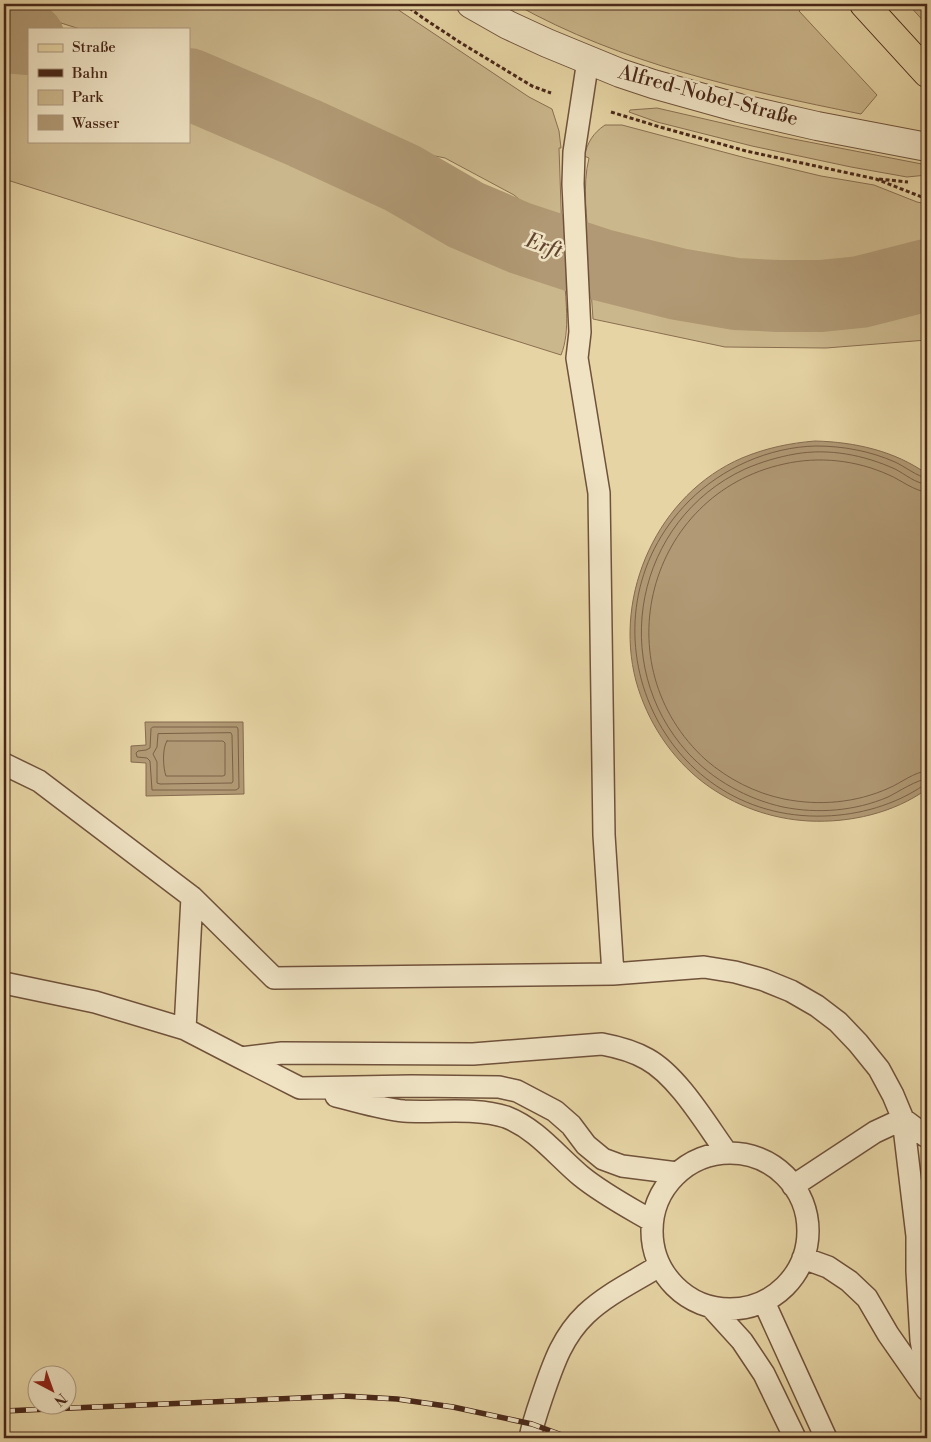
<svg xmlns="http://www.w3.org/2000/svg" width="931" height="1442" viewBox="0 0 931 1442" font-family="'Libre Bodoni',serif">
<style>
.green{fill:#cbb78c;stroke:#8a6f52}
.water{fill:#b09974;stroke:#866b4f}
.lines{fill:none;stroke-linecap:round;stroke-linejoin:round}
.shore{stroke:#7c6046;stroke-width:1}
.river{stroke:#b09974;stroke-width:72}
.lane-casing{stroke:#70523b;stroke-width:24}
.street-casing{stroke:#70523b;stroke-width:30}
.primary-casing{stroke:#482718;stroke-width:30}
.path{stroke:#482718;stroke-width:3;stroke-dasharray:4 2.5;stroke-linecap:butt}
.lane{stroke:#efe3c4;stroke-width:21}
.street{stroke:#efe3c4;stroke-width:28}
.primary{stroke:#e6d4a4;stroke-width:28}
.rail-casing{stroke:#482718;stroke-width:5.5}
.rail{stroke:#efe3c4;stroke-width:4;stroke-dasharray:11;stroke-linecap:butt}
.labels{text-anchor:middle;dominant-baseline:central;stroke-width:5;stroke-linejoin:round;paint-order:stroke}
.street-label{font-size:20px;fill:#482718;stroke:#efe3c4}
.water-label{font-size:21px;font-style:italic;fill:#62442f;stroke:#efe3c4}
</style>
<rect width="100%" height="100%" fill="#e6d4a4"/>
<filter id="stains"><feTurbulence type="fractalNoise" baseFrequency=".004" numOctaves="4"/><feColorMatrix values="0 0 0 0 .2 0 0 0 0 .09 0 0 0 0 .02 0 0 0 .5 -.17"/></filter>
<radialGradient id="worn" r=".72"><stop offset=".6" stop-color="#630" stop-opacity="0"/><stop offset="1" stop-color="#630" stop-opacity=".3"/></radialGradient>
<path class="green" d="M 4,4 L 392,4 L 400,11 L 529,97 L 552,109 L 559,131 L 561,148 L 559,148 L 562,235 L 514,195 L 445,158 L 370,143 L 189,63 L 189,29 L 80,29 L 61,23 L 4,18 Z
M 515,4 L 806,4 L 799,11 L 877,95 L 861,114 C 742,90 622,64 515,4 Z
M 908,4 L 927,4 L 927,25 Z
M 4,61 L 29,64 L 29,141 L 189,141 L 189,101 L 454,224 L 510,255 L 564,270 C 565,296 571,331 561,355 L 4,179 Z
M 657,108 L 783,137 L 927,165 L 927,175 L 907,177 L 851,167 L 752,146 L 657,122 L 629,112 L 630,110 Z
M 605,125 L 622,125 L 746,158 L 821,176 L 874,185 L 917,202 L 927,204 L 927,259 L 854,280 L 826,284 L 792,285 L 759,283 L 682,274 L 589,247 C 587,218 582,186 589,158 L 584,156 C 588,142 593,133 605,125 Z
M 590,275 L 697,302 L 796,310 L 833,308 L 865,305 L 927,292 L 927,340 L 826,348 L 725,347 L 593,319 Z"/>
<path class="water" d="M 815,441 C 855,442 895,451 927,474 L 927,789 C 894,813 850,823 809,821 C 771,819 735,806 704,783 C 671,758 647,721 636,681 C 613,594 658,494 742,458 C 766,448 790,443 815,441 Z
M 145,722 L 243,722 L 244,794 L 146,796 L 146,763 L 131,762 L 131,746 L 146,745 Z"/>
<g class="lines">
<path class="shore" d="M 927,478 C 918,477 904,466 895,462 C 870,451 843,446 816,446 C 769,447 722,468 689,501 C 572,619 657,822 825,816 C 859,815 895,805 924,785 L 927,785
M 927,484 C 916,484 905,474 895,469 C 864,455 829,448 795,454 C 778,457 761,462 745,469 C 635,520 607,664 688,753 C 713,780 747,799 783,807 C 818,814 855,811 888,797 C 898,792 918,779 927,779
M 927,492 C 914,491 901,480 889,475 C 856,460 819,456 784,464 C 647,494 602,666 706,760 C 728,779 755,793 784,799 C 819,806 856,803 889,788 C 901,783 914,772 927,771
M 153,727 L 237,727 L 238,729 L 239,788 L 236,790 L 152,790 L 150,761 L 147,758 L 137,757 L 136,753 L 138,751 L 146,750 L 150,748 L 151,729 Z
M 231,733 L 232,735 L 233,781 L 232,783 L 160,784 L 157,783 L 157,762 L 153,754 L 157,747 L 158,734 Z
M 167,741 L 223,741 L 225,743 L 225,775 L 223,776 L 166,776 C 163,768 162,748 167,741 Z"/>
<path class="river" d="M 4,37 L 29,39
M 189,84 L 304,133 L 402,178 L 466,215 L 520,238 L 602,265 L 678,284 L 736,294 L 778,296 L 821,296 L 860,292 L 927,275"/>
<defs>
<path id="lane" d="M 588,60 L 574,152 L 573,184 L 580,332 L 577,358 L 599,493 L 604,835 L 613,974
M 4,764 L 39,781 L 192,897 L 274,978 L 613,974 L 704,967 L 735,972 L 764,980 L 791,991 L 817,1006 L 838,1022 L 858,1043 L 879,1069 L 893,1095 L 903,1119 L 917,1236 L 917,1271 L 921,1340 L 927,1373
M 4,983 L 95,1002 L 185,1029 L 241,1058 L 282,1053 L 473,1054 L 602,1044 C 618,1047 633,1051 647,1059 C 678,1076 706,1124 727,1153
M 185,1029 L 192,897
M 241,1058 L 300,1088 L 411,1086 L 499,1087 L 517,1091 L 555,1111 L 571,1125 L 586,1145 L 603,1159 L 622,1166 L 677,1173
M 336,1096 C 357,1101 382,1109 404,1111 C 435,1113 477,1107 506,1117 C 537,1129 557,1156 581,1176 C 603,1194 628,1207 652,1221
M652 1231a78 78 0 1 1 156 0a78 78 0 1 1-156 0Z
M 793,1186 L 875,1132 L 903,1119 L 927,1137
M 803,1258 L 828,1267 L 849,1281 L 867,1298 L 888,1334 L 927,1390
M 764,1302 L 826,1438
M 712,1308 L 742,1341 L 764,1374 L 795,1438
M 530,1438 C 533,1422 539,1406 544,1391 C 554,1362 563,1336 586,1314 C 607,1294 635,1281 659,1266"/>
<path id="street" d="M 471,4 L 508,25 L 547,43 L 620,73 L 653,84 L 739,108 L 817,126 L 927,147"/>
<path id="primary" d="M 864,4 L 927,73"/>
</defs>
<use href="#lane" class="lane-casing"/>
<use href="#street" class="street-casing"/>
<use href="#primary" class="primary-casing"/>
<path class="path" d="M 404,4 L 423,18 L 461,43 L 532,86 L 551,93
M 611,112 L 660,127 L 746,151 L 876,179 L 927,199
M 879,179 L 908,182"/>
<use href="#lane" class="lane"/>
<use href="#street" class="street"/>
<use href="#primary" class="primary"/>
<defs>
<path id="rail" d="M 4,1411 L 344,1396 L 397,1399 L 453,1407 L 532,1424 L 570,1438"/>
</defs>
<use href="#rail" class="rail-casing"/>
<use href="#rail" class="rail"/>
</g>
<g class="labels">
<g class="street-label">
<text transform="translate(708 96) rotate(15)">Alfred-Nobel-Straße</text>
</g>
<g class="water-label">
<text transform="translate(544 246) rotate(19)">Erft</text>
</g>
</g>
<rect width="931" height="1442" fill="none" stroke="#e6d4a4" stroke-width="20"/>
<rect x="5" y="5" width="921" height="1432" fill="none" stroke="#482718" stroke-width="2.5"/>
<rect x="10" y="10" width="911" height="1422" fill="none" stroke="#482718"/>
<rect x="28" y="28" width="162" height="115" fill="#efe3c4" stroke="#ac987f"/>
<rect x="38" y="44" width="25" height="8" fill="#e6d4a4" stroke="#ac987f"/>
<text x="72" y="52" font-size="15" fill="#482718">Straße</text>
<rect x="38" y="69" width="25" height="8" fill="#482718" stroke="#ac987f"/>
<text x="72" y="78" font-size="15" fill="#482718">Bahn</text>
<rect x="38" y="90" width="25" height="15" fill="#cbb78c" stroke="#ac987f"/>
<text x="72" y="102" font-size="15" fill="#482718">Park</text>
<rect x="38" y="115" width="25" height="15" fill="#b09974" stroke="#ac987f"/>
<text x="72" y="128" font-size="15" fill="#482718">Wasser</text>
<g transform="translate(52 1390) rotate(139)"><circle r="24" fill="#efe3c4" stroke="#ac987f"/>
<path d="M0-4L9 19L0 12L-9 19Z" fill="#8f2418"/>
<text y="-8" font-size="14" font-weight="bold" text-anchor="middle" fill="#482718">N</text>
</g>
<rect width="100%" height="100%" filter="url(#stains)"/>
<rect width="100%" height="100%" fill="url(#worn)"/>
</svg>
